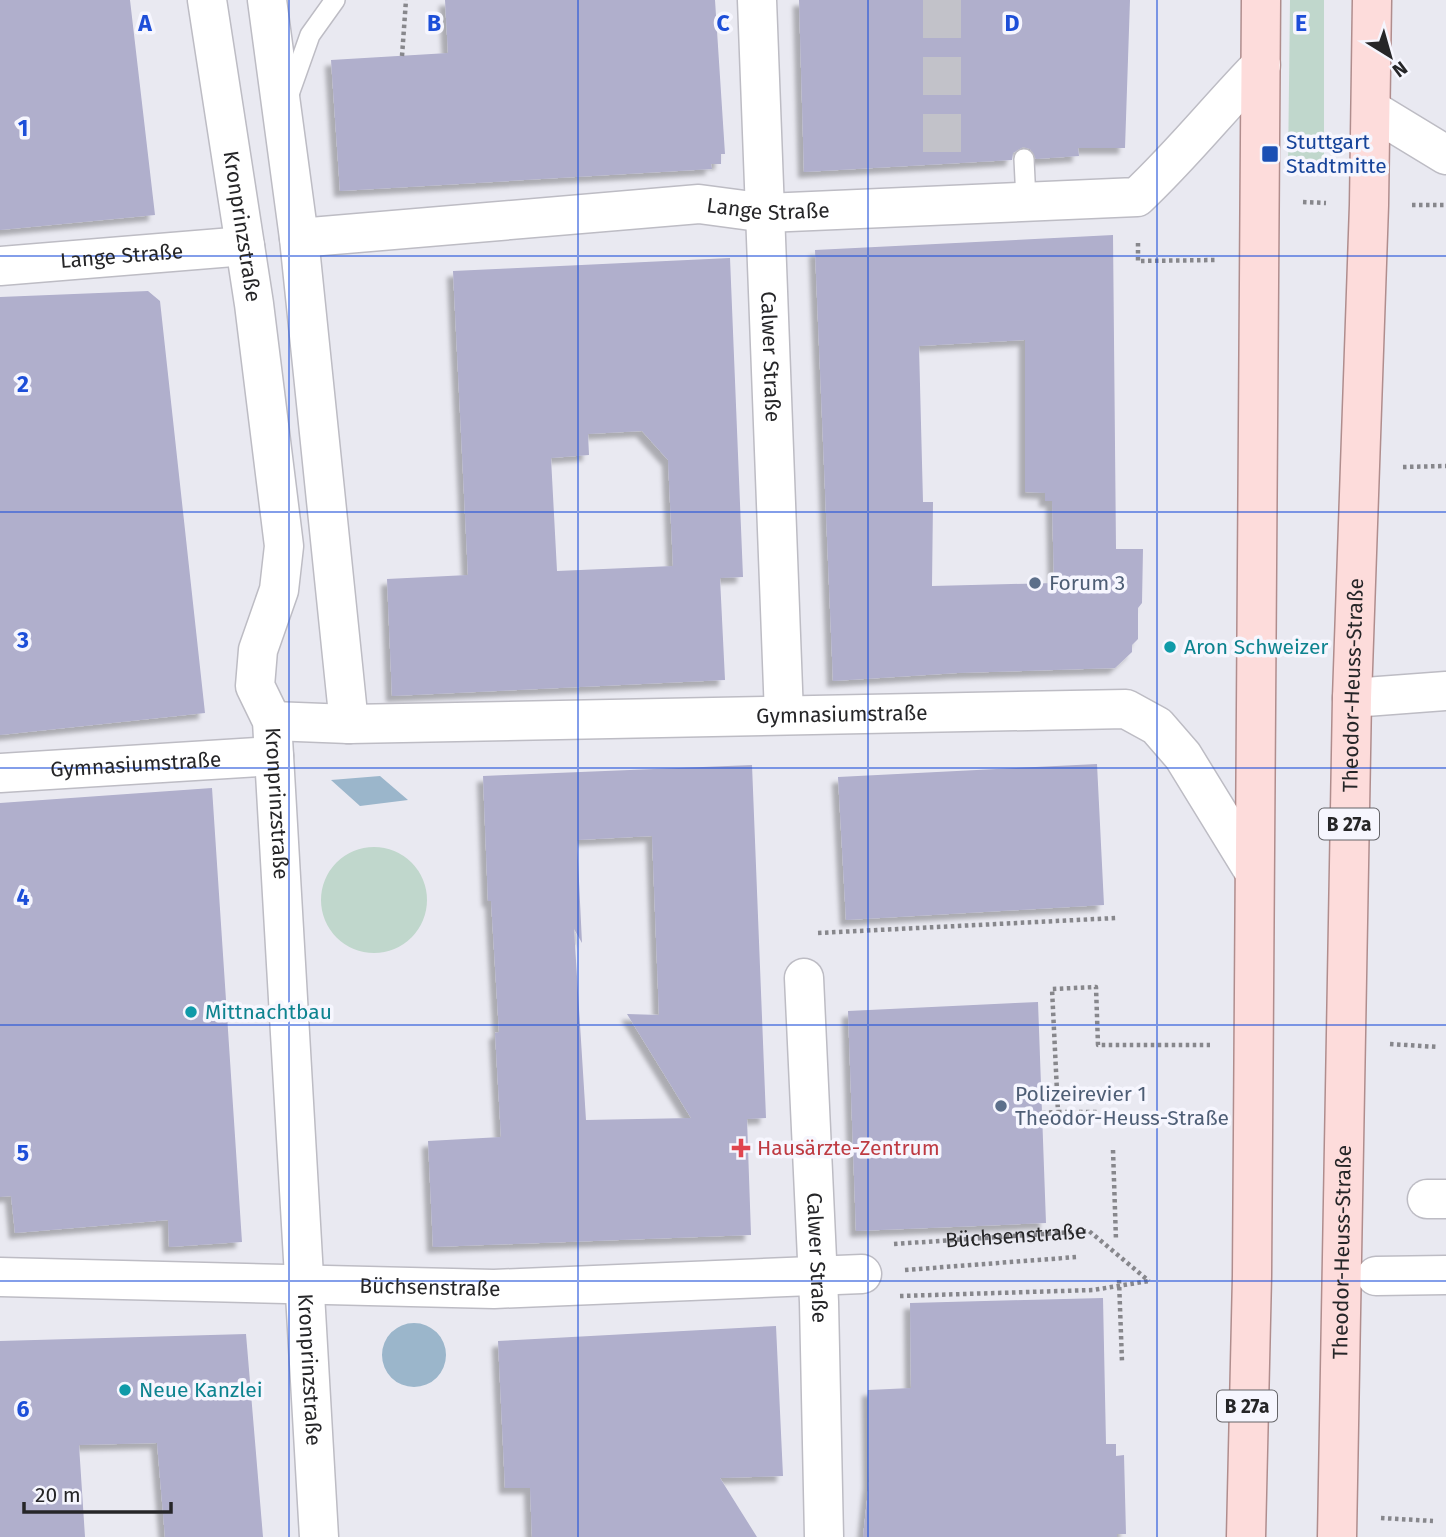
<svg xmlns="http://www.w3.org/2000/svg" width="1446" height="1537" viewBox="0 0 1446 1537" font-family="'Fira Sans',sans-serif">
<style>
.green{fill:#c0d7cc}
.water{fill:#9bb6cb}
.building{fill:#b0afcc;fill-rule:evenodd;filter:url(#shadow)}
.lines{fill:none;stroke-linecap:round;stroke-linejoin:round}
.street-tunnel{stroke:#c2c2c9;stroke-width:38;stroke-dasharray:38 19;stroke-linecap:butt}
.lane-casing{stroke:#bdbcc4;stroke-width:22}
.street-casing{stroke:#bdbcc4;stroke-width:41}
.primary-casing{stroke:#b08d8d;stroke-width:41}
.path{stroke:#87878c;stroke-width:4.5;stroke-dasharray:3.5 3.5;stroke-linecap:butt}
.lane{stroke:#fff;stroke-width:19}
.street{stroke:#fff;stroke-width:38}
.primary{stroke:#fddcdb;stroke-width:38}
.grid{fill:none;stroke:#1d4ed8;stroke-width:2;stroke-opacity:0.55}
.transit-dot{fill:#1a4fb4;stroke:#f6f6fe;stroke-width:2.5}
.service-dot{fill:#5c6f8a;stroke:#f6f6fe;stroke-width:2.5}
.culture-dot{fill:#0f9aa8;stroke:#f6f6fe;stroke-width:2.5}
.health-dot{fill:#e0444e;stroke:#f6f6fe;stroke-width:2.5}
.labels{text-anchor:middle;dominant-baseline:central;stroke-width:7;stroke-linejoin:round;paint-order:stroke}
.shield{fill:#f6f6fe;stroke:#646468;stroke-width:2}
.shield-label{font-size:19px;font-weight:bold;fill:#262628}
.transit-label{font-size:21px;fill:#164399;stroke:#f6f6fe;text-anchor:start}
.street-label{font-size:21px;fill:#262628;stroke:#f6f6fe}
.service-label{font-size:21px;fill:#4e5e75;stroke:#f6f6fe;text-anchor:start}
.culture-label{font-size:21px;fill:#0d838f;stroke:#f6f6fe;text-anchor:start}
.health-label{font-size:21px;fill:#be3a42;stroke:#f6f6fe;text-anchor:start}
.grid-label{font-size:23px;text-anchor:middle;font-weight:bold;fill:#1d4ed8;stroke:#f6f6fe;stroke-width:7;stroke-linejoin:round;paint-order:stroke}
</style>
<defs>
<filter id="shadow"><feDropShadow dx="-6" dy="6" stdDeviation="2" flood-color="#0004"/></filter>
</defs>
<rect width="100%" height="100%" fill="#e9e9f1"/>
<path class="green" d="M 1290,0 L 1324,0 L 1324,165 C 1311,175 1303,178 1288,168 Z
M321 900a53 53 0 1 1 106 0a53 53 0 1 1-106 0Z"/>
<path class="water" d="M 380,776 L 408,800 L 360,806 L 331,780 Z
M382 1355a32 32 0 1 1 64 0a32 32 0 1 1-64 0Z"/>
<path class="building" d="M 0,0 L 130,0 L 155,215 L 0,230 Z
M 445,0 L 715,0 L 725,154 L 721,154 L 721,164 L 711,164 L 712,169 L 340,191 L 331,60 L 448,53 Z
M 799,0 L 1130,0 L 1125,148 L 1078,148 L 1079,156 L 1036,159 L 1030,149 L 1023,147 L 1013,153 L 1012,160 L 804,172 Z
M 1113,235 L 1116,549 L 1143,549 L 1142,603 L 1138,608 L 1138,639 L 1132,645 L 1132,652 L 1115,668 L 957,673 L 833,681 L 815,250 ZM 1025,340 L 1025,492 L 1045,493 L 1045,501 L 1052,501 L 1054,583 L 932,586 L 933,502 L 923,502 L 919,346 Z
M 730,258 L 743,577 L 720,578 L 725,680 L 392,696 L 387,579 L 468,575 L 453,271 ZM 642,431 L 668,460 L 673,566 L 557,571 L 551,458 L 589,455 L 588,434 Z
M 148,291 L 160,301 L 205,713 L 0,735 L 0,297 Z
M 1097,764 L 1104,905 L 846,920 L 838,777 Z
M 752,765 L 766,1118 L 747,1119 L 751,1235 L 433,1247 L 428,1141 L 501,1137 L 495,1033 L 499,1032 L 491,901 L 488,901 L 483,776 ZM 652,836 L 659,1015 L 627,1014 L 691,1118 L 586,1120 L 574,929 L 582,943 L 577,840 Z
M 212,788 L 242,1242 L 169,1247 L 168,1220 L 15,1233 L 11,1196 L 0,1197 L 0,803 Z
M 1038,1002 L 1046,1223 L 856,1231 L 848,1011 Z
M 1103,1298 L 1106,1444 L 1116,1444 L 1116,1456 L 1124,1455 L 1126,1534 L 1117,1534 L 1117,1537 L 863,1537 L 869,1482 L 868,1390 L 911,1388 L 910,1303 Z
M 776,1326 L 783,1476 L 720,1478 L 757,1537 L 532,1537 L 530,1488 L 505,1488 L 498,1341 Z
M 246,1334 L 263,1537 L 165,1537 L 157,1443 L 79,1445 L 85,1537 L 0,1537 L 0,1341 Z"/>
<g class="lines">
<path class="street-tunnel" d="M 942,0 L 942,164"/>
<defs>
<path id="lane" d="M 288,97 L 310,35 L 335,0
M 1024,159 L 1026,201"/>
<g id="street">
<path id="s2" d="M 207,0 L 254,304 L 284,546 L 279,590 L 258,650 L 255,686 L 272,721 L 319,1537"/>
<path d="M 267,0 L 299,238 L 349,724"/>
<path id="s3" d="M 757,0 L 784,715"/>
<path d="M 1372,110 L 1446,155"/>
<path id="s4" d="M 299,238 L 699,204 L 766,213 L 1137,197 C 1181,156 1219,108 1261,65"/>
<path id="s5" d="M 0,266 L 245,246"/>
<path d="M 1352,698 L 1446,691"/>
<path id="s6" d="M 272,721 L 349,724 L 1126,709 L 1157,726 L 1183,756 L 1253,870"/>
<path id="s7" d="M 0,773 L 274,756"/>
<path id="s8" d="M 804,978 L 819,1302 L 824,1537"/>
<path d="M 1427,1199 L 1446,1199"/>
<path d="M 1376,1276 L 1446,1275"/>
<path id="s9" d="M 0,1277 L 494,1289 L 862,1274"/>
</g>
<g id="primary">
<path d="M 1246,1537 L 1252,1276 L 1261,0"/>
<path id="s10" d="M 1337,1537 L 1352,698 L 1369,205 L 1372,0"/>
</g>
</defs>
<use href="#lane" class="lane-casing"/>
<use href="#street" class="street-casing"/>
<use href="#primary" class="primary-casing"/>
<g class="path">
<path d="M 402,56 L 406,0"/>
<path d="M 1303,202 L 1326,203"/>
<path d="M 1412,205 L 1446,205"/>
<path d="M 1138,243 L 1138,261 L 1216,260"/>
<path d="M 1403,467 L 1446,466"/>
<path d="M 818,933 L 1116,918"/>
<path d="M 1390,1044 L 1438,1047"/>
<path d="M 1058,1112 L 1098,1112"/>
<path d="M 1042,1113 L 1058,1112 L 1052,989 L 1096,987 L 1098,1045 L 1210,1045"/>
<path d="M 1113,1150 L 1116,1240"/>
<path id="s1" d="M 894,1244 L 1089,1231 L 1149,1281"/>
<path d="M 905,1270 L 1077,1257"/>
<path d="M 1119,1280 L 1122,1362"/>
<path d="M 900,1296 L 1093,1290 L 1149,1281"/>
<path d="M 1381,1518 L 1433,1521"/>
</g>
<use href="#lane" class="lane"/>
<use href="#street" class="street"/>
<use href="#primary" class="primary"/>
</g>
<path class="grid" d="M 289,0 L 289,1537M 578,0 L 578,1537M 868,0 L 868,1537M 1157,0 L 1157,1537M 0,256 L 1446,256M 0,512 L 1446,512M 0,768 L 1446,768M 0,1025 L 1446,1025M 0,1281 L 1446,1281"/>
<rect class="transit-dot" x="1261" y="145" width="18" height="18" rx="3.5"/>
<g class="service-dot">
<circle cx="1035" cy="583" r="7"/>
<circle cx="1001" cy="1106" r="7"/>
</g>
<g class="culture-dot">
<circle cx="1170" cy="647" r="7"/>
<circle cx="191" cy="1012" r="7"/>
<circle cx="125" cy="1390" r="7"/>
</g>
<path class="health-dot" d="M737.5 1137.5h7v7h7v7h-7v7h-7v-7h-7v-7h7z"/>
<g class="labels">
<g class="shield">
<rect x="1319" y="808.5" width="60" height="31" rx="5"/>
<rect x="1217" y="1390.5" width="60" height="31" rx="5"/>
</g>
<g class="shield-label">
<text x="1349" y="824">B 27a</text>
<text x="1247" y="1406">B 27a</text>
</g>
<g class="transit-label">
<text x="1286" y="142">Stuttgart<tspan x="1286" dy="24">Stadtmitte</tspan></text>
</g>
<g class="street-label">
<text stroke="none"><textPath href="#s4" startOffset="471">Lange Straße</textPath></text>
<text stroke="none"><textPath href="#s2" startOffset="229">Kronprinzstraße</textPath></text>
<text stroke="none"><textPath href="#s5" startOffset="122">Lange Straße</textPath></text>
<text stroke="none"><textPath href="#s3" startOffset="357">Calwer Straße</textPath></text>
<text stroke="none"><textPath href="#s10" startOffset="852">Theodor-Heuss-Straße</textPath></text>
<text stroke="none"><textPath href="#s6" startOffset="570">Gymnasiumstraße</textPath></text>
<text stroke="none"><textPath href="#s7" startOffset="136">Gymnasiumstraße</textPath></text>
<text stroke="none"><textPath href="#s2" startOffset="817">Kronprinzstraße</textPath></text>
<text stroke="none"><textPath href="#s1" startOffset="122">Büchsenstraße</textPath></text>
<text stroke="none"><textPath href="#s10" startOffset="285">Theodor-Heuss-Straße</textPath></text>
<text stroke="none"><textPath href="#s8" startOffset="280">Calwer Straße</textPath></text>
<text stroke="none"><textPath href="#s9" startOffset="430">Büchsenstraße</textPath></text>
<text stroke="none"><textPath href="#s2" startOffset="1384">Kronprinzstraße</textPath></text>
</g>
<g class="service-label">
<text x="1049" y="583">Forum 3</text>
<text x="1015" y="1094">Polizeirevier 1<tspan x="1015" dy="24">Theodor-Heuss-Straße</tspan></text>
</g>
<g class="culture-label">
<text x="1184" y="647">Aron Schweizer</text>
<text x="205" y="1012">Mittnachtbau</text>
<text x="139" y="1390">Neue Kanzlei</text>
</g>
<g class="health-label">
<text x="757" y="1148">Hausärzte-Zentrum</text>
</g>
</g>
<g class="grid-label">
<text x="145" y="31">A</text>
<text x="434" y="31">B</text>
<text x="723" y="31">C</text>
<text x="1012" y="31">D</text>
<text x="1301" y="31">E</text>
<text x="23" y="136">1</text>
<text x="23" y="392">2</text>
<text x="23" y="648">3</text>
<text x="23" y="905">4</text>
<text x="23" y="1161">5</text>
<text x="23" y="1417">6</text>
</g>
<g transform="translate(1390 56) rotate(143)" stroke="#f6f6fe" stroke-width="5" paint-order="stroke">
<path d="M0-5L12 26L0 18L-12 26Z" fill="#262628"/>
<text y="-10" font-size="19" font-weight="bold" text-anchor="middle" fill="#262628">N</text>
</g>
<path d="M24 1502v10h147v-10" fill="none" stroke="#262628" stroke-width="3.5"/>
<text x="35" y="1502" font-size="21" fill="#262628" stroke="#f6f6fe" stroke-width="5" paint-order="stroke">20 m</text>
</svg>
